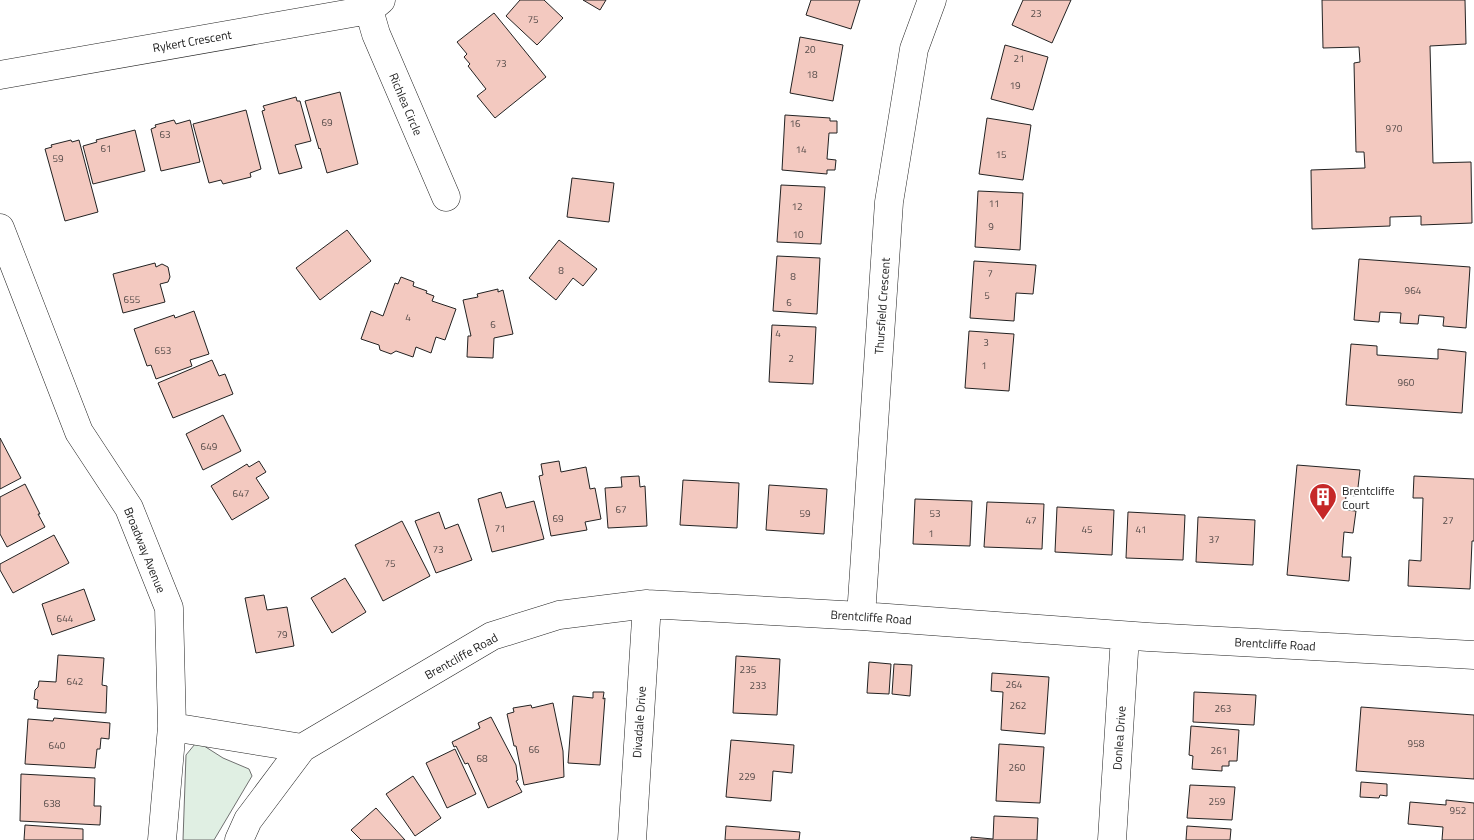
<svg xmlns="http://www.w3.org/2000/svg" width="1474" height="840" viewBox="0 0 1474 840" font-family="'Titillium Web',sans-serif">
<style>
.green{fill:#e0efe3;stroke:#6f6f6f}
.building{fill:#f3c9c0;stroke:#222}
.lines{fill:none;stroke-linecap:round;stroke-linejoin:round}
.minor-casing{stroke:#222;stroke-width:29}
.minor{stroke:#fff;stroke-width:28}
.labels{text-anchor:middle;dominant-baseline:central;stroke-width:4;stroke-linejoin:round;paint-order:stroke}
.number-label{font-size:10px;fill:#564c4a}
.street-label{font-size:12px;fill:#222;stroke:#fff}
.poi-label{font-size:12px;fill:#222;stroke:#fff;text-anchor:start}
</style>
<rect width="100%" height="100%" fill="#fff"/>
<path class="green" d="M 195,744 L 201,744 L 223,758 L 249,769 L 252,776 L 214,840 L 183,840 L 186,755 Z"/>
<path class="building" d="M 520,0 L 544,0 L 563,18 L 537,45 L 506,16 Z
M 583,0 L 606,0 L 600,10 Z
M 811,0 L 860,0 L 851,29 L 806,15 Z
M 1023,0 L 1071,0 L 1052,43 L 1012,25 Z
M 1322,0 L 1465,0 L 1466,44 L 1430,46 L 1433,163 L 1471,162 L 1472,223 L 1421,225 L 1421,216 L 1390,217 L 1390,226 L 1312,229 L 1311,170 L 1365,168 L 1364,152 L 1356,152 L 1354,63 L 1360,62 L 1359,47 L 1323,48 Z
M 494,13 L 546,77 L 495,118 L 477,96 L 486,89 L 468,66 L 470,64 L 464,57 L 467,54 L 457,42 Z
M 800,37 L 843,45 L 833,101 L 790,93 Z
M 1005,45 L 1048,57 L 1033,110 L 991,99 Z
M 340,92 L 358,164 L 327,173 L 320,148 L 319,149 L 305,101 Z
M 296,97 L 297,101 L 300,101 L 311,141 L 295,145 L 302,168 L 279,174 L 262,111 L 265,110 L 263,106 Z
M 246,110 L 261,169 L 250,173 L 251,177 L 223,184 L 221,180 L 209,183 L 193,124 Z
M 785,115 L 830,118 L 830,121 L 837,121 L 837,133 L 829,133 L 827,159 L 836,160 L 835,170 L 827,170 L 827,174 L 782,170 Z
M 987,118 L 1031,125 L 1023,180 L 979,174 Z
M 174,120 L 176,124 L 190,120 L 200,162 L 161,171 L 151,129 L 156,127 L 155,125 Z
M 135,130 L 145,171 L 93,184 L 83,146 L 97,142 L 96,140 Z
M 71,140 L 72,142 L 79,140 L 98,212 L 65,221 L 45,149 L 52,147 L 51,145 Z
M 572,178 L 614,183 L 609,222 L 567,217 Z
M 781,185 L 825,187 L 821,244 L 777,242 Z
M 978,191 L 1023,193 L 1020,250 L 975,247 Z
M 347,230 L 371,261 L 320,300 L 296,268 Z
M 559,240 L 597,269 L 583,286 L 573,278 L 556,300 L 529,278 Z
M 777,256 L 820,258 L 817,314 L 773,311 Z
M 1359,259 L 1470,267 L 1466,328 L 1443,326 L 1444,317 L 1419,315 L 1418,324 L 1400,323 L 1401,313 L 1380,312 L 1379,322 L 1354,320 Z
M 974,261 L 1036,265 L 1033,294 L 1016,293 L 1014,321 L 970,318 Z
M 155,263 L 156,267 L 162,264 L 168,267 L 170,277 L 168,282 L 160,284 L 165,302 L 123,313 L 113,274 Z
M 401,277 L 414,282 L 413,286 L 427,291 L 426,293 L 434,296 L 432,301 L 456,309 L 445,340 L 436,337 L 431,353 L 416,347 L 413,357 L 396,351 L 391,354 L 380,350 L 379,345 L 361,339 L 371,311 L 383,316 L 395,283 L 398,284 Z
M 498,289 L 498,292 L 503,290 L 513,334 L 494,338 L 493,358 L 467,357 L 468,336 L 471,336 L 463,300 L 478,297 L 477,294 Z
M 194,311 L 209,354 L 190,360 L 192,366 L 156,379 L 151,365 L 147,366 L 134,329 L 174,315 L 175,318 Z
M 772,325 L 816,327 L 813,384 L 769,382 Z
M 969,331 L 1014,334 L 1009,391 L 965,388 Z
M 1351,344 L 1377,346 L 1377,355 L 1438,359 L 1438,349 L 1466,352 L 1462,413 L 1346,405 Z
M 212,360 L 219,376 L 225,374 L 233,394 L 173,418 L 158,383 Z
M 223,415 L 241,451 L 203,470 L 186,434 Z
M 0,438 L 21,478 L 0,489 Z
M 259,461 L 266,472 L 256,478 L 269,498 L 232,520 L 211,486 L 247,464 L 249,467 Z
M 559,461 L 561,472 L 586,467 L 590,489 L 595,488 L 601,519 L 585,522 L 587,530 L 551,536 L 539,476 L 543,475 L 541,464 Z
M 1297,465 L 1360,470 L 1357,496 L 1346,495 L 1345,510 L 1356,511 L 1353,533 L 1344,532 L 1342,557 L 1351,557 L 1349,581 L 1287,575 Z
M 639,476 L 640,487 L 645,486 L 647,526 L 608,528 L 605,488 L 622,487 L 621,477 Z
M 1414,476 L 1474,479 L 1474,541 L 1472,541 L 1470,589 L 1408,586 L 1409,560 L 1421,561 L 1423,498 L 1413,498 Z
M 683,480 L 739,483 L 737,528 L 680,525 Z
M 25,484 L 40,514 L 38,514 L 45,527 L 7,547 L 0,534 L 0,497 Z
M 769,485 L 827,489 L 824,534 L 766,530 Z
M 501,492 L 506,508 L 534,501 L 544,539 L 492,552 L 478,499 Z
M 915,499 L 972,501 L 970,546 L 913,544 Z
M 987,502 L 1044,504 L 1042,549 L 984,547 Z
M 1057,507 L 1114,510 L 1112,555 L 1055,552 Z
M 439,512 L 445,529 L 458,524 L 472,560 L 436,573 L 415,521 Z
M 1128,512 L 1185,515 L 1183,560 L 1126,558 Z
M 1198,517 L 1255,520 L 1253,565 L 1196,562 Z
M 402,521 L 430,576 L 383,601 L 355,545 Z
M 54,535 L 69,563 L 13,593 L 0,570 L 0,564 Z
M 345,578 L 366,612 L 332,633 L 311,598 Z
M 84,589 L 95,620 L 52,635 L 42,604 Z
M 264,595 L 267,610 L 287,607 L 294,646 L 256,653 L 245,598 Z
M 58,655 L 104,658 L 102,685 L 107,686 L 106,713 L 37,708 L 38,700 L 34,699 L 35,690 L 38,687 L 39,681 L 56,682 Z
M 736,656 L 780,659 L 777,715 L 733,713 Z
M 869,662 L 891,664 L 889,694 L 867,693 Z
M 894,664 L 912,665 L 910,696 L 892,694 Z
M 992,673 L 1049,677 L 1045,734 L 1001,730 L 1003,692 L 991,691 Z
M 593,692 L 604,692 L 603,699 L 605,698 L 600,765 L 568,763 L 573,696 L 593,698 Z
M 1194,692 L 1256,695 L 1254,725 L 1193,722 Z
M 553,703 L 563,751 L 564,777 L 524,785 L 516,746 L 514,746 L 507,714 L 514,712 L 513,708 L 531,705 L 532,708 Z
M 1361,707 L 1474,715 L 1474,779 L 1356,771 Z
M 491,717 L 516,765 L 518,780 L 516,781 L 522,792 L 488,808 L 468,763 L 465,764 L 456,746 L 454,747 L 452,742 L 480,728 L 478,723 Z
M 54,718 L 110,723 L 109,739 L 101,738 L 100,749 L 97,749 L 95,768 L 25,764 L 28,719 L 53,721 Z
M 1191,726 L 1239,730 L 1237,761 L 1229,761 L 1229,766 L 1222,766 L 1222,771 L 1192,769 L 1193,756 L 1189,755 Z
M 731,740 L 794,745 L 792,773 L 773,771 L 771,801 L 726,797 Z
M 999,744 L 1044,747 L 1040,803 L 996,801 Z
M 455,749 L 476,794 L 447,808 L 426,763 Z
M 21,774 L 95,778 L 94,806 L 101,806 L 100,825 L 20,821 Z
M 413,776 L 441,818 L 415,836 L 386,794 Z
M 1361,782 L 1387,784 L 1387,796 L 1380,795 L 1379,798 L 1360,797 Z
M 1190,785 L 1235,787 L 1232,820 L 1187,818 Z
M 1446,800 L 1474,803 L 1474,840 L 1442,840 L 1443,827 L 1408,824 L 1410,802 L 1446,805 Z
M 376,808 L 405,840 L 361,840 L 351,830 Z
M 994,816 L 1038,818 L 1037,840 L 971,840 L 971,837 L 993,839 Z
M 25,825 L 83,829 L 83,840 L 24,840 Z
M 726,826 L 800,832 L 799,840 L 725,840 Z
M 1187,826 L 1231,829 L 1230,840 L 1186,840 Z"/>
<g class="lines">
<defs>
<path id="minor" d="M 369,10 L 376,34 L 446,197
M 0,75 L 369,10 L 381,0
M 0,228 L 79,432 L 129,508 L 169,608 L 172,727 L 162,840
M 861,616 L 889,202 L 914,49 L 932,0
M 172,727 L 302,748
M 239,840 L 248,820 L 302,748 L 492,636 L 559,615 L 647,604 L 861,616 L 1148,637 L 1474,655
M 632,840 L 647,604
M 1112,840 L 1125,636"/>
</defs>
<use href="#minor" class="minor-casing"/>
<use href="#minor" class="minor"/>
</g>
<defs>
<symbol id="building-pin" viewBox="-11 -11 22 30"><path d="M0 17L-7.5 6A9.5 9.5 0 1 1 7.5 6Z" fill="#c62828" stroke="#fff"/><path d="M-4-6H4V6H1V3H-1V6H-4ZM-2.5-4.3h1.7v1.8h-1.7ZM.8-4.3h1.7v1.8H.8ZM-2.5-1h1.7V.8h-1.7ZM.8-1h1.7V.8H.8Z" fill="#fff"/></symbol>
</defs>
<g fill-rule="evenodd">
<use href="#building-pin" x="1307" y="481" width="32" height="43"/>
</g>
<g class="labels">
<g class="number-label">
<text x="1036" y="13">23</text>
<text x="533" y="19">75</text>
<text x="810" y="49">20</text>
<text x="1019" y="58">21</text>
<text x="501" y="63">73</text>
<text x="812" y="74">18</text>
<text x="1015" y="85">19</text>
<text x="327" y="122">69</text>
<text x="795" y="123">16</text>
<text x="1394" y="128">970</text>
<text x="165" y="134">63</text>
<text x="106" y="148">61</text>
<text x="801" y="149">14</text>
<text x="1001" y="154">15</text>
<text x="58" y="158">59</text>
<text x="994" y="203">11</text>
<text x="797" y="206">12</text>
<text x="991" y="226">9</text>
<text x="798" y="234">10</text>
<text x="561" y="270">8</text>
<text x="990" y="273">7</text>
<text x="793" y="276">8</text>
<text x="1413" y="290">964</text>
<text x="987" y="295">5</text>
<text x="132" y="299">655</text>
<text x="789" y="302">6</text>
<text x="408" y="317">4</text>
<text x="493" y="324">6</text>
<text x="778" y="333">4</text>
<text x="986" y="342">3</text>
<text x="163" y="350">653</text>
<text x="791" y="358">2</text>
<text x="984" y="365">1</text>
<text x="1406" y="382">960</text>
<text x="209" y="446">649</text>
<text x="241" y="493">647</text>
<text x="621" y="509">67</text>
<text x="805" y="513">59</text>
<text x="935" y="513">53</text>
<text x="558" y="518">69</text>
<text x="1031" y="520">47</text>
<text x="1448" y="520">27</text>
<text x="500" y="528">71</text>
<text x="1087" y="529">45</text>
<text x="1141" y="529">41</text>
<text x="931" y="533">1</text>
<text x="1214" y="539">37</text>
<text x="438" y="549">73</text>
<text x="390" y="563">75</text>
<text x="65" y="618">644</text>
<text x="282" y="634">79</text>
<text x="748" y="669">235</text>
<text x="75" y="681">642</text>
<text x="1014" y="684">264</text>
<text x="758" y="685">233</text>
<text x="1018" y="705">262</text>
<text x="1223" y="708">263</text>
<text x="1416" y="743">958</text>
<text x="57" y="745">640</text>
<text x="534" y="749">66</text>
<text x="1219" y="750">261</text>
<text x="482" y="758">68</text>
<text x="1017" y="767">260</text>
<text x="747" y="776">229</text>
<text x="1217" y="801">259</text>
<text x="52" y="803">638</text>
<text x="1458" y="810">952</text>
</g>
<g class="street-label">
<text transform="translate(192 41) rotate(-10)">Rykert Crescent</text>
<text transform="translate(406 104) rotate(67)">Richlea Circle</text>
<text transform="translate(882 306) rotate(-86)">Thursfield Crescent</text>
<text transform="translate(145 550) rotate(68)">Broadway Avenue</text>
<text transform="translate(871 617) rotate(4)">Brentcliffe Road</text>
<text transform="translate(1275 644) rotate(3)">Brentcliffe Road</text>
<text transform="translate(461 656) rotate(-29)">Brentcliffe Road</text>
<text transform="translate(639 722) rotate(-86)">Divadale Drive</text>
<text transform="translate(1119 738) rotate(-86)">Donlea Drive</text>
</g>
<g class="poi-label">
<text x="1342" y="490">Brentcliffe<tspan x="1342" dy="14">Court</tspan></text>
</g>
</g>
</svg>
